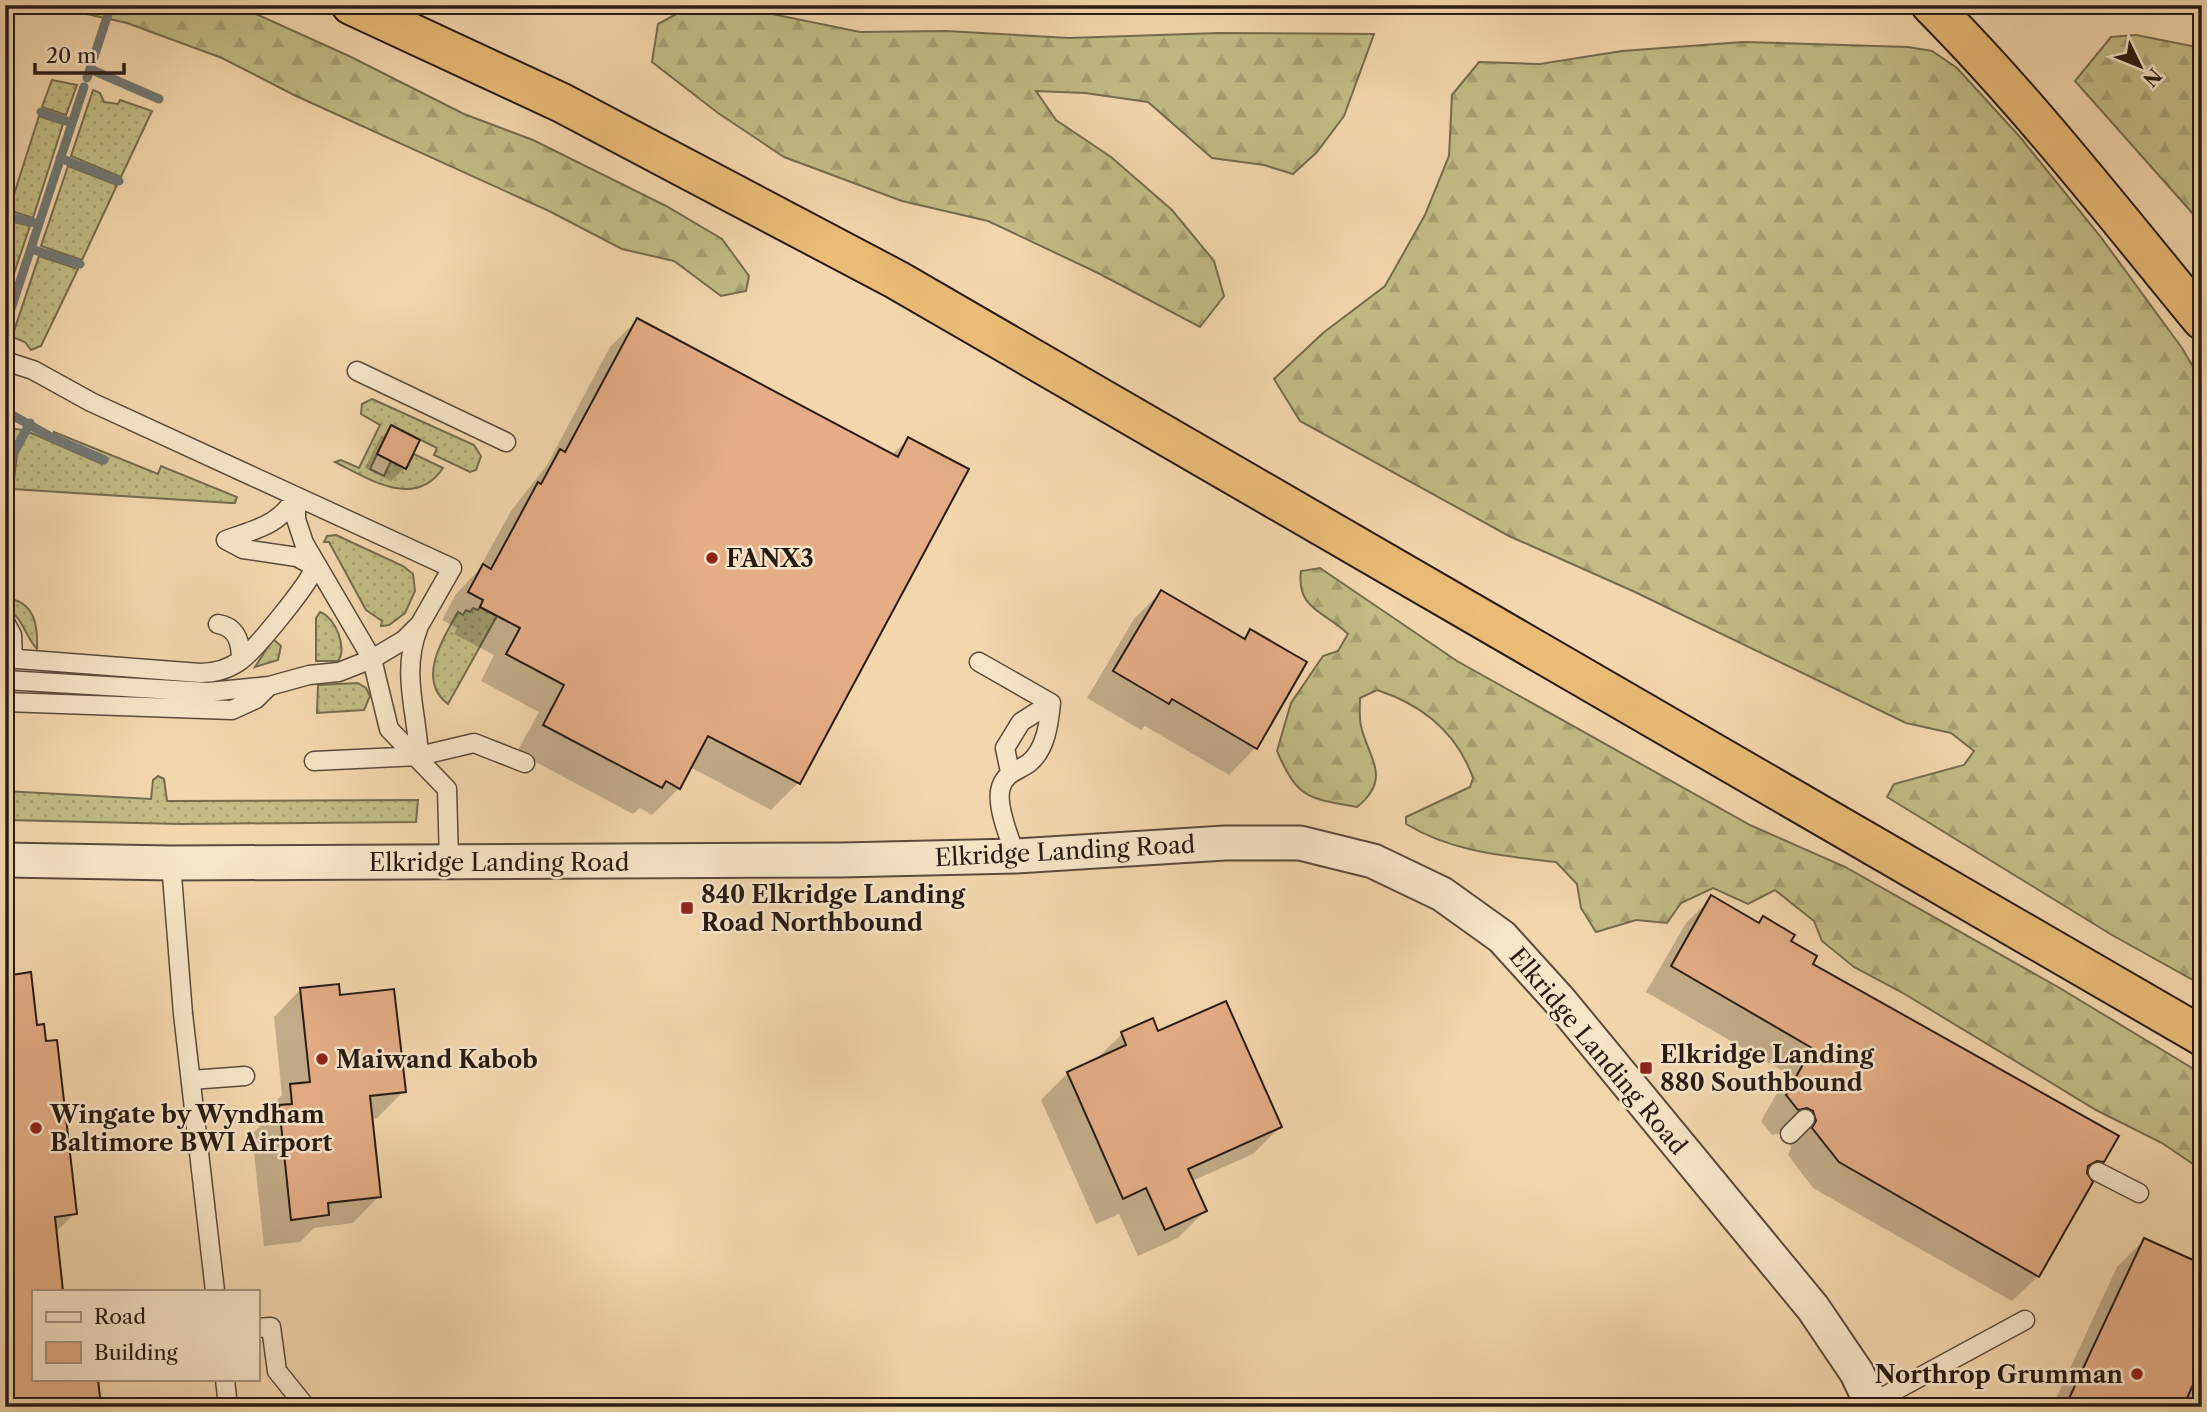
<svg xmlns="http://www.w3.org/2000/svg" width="2207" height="1412" viewBox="0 0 2207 1412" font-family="'Libre Caslon Text',serif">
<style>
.grass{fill:url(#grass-dots);stroke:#756c4c;stroke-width:2}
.forest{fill:url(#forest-firs);stroke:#756c4c;stroke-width:2}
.shadow{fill:#0003}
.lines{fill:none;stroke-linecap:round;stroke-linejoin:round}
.stream{stroke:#717975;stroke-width:9}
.building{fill:#e4ad86;stroke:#281b14;stroke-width:2}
.lane-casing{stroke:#5b4a3a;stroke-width:21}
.street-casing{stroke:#5b4a3a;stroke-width:37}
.highway-casing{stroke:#281b14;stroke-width:42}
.lane{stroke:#f7e5c9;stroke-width:18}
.street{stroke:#f7e5c9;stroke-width:33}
.highway{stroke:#eabc76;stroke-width:38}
.poi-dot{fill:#8f2418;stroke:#f7e5c9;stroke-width:2.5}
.labels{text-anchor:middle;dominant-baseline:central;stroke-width:5;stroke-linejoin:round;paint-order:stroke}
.poi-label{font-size:24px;font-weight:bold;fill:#281b14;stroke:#f7e5c9;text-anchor:start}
.street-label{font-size:24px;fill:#281b14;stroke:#f7e5c9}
</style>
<defs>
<pattern id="grass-dots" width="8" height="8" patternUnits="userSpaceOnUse" patternTransform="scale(1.75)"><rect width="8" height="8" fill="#c2bc85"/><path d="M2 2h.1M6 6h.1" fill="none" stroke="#a7a172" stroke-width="1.8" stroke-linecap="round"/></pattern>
<pattern id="forest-firs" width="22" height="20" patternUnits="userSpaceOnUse" patternTransform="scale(1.75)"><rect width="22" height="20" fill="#c2bc85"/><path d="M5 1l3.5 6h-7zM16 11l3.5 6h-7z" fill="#a7a172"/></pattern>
</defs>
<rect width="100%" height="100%" fill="#f3d7ac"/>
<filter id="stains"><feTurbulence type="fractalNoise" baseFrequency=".00286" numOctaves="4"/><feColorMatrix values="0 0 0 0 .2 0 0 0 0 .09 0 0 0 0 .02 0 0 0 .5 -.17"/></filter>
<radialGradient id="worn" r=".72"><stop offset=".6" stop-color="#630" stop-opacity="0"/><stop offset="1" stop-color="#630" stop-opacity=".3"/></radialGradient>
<path class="grass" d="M 52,80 L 77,85 L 66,115 L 42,107 Z
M 93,90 L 100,93 L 104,102 L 118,104 L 120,100 L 152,111 L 121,177 L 71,156 Z
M 39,116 L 63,124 L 33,218 L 9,210 Z
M 68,166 L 117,185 L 82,260 L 41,246 Z
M 6,220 L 30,226 L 5,300 L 5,222 Z
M 39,256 L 78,269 L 41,346 L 31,350 L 25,342 L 12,337 Z
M 372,399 L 474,445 L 481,456 L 476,470 L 470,472 L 434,455 L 437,448 L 391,425 L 370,469 L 384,476 L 391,461 L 406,469 L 414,454 L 443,468 C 415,510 369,479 335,462 L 341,460 L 359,468 L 380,425 L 361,414 L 362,404 Z
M 10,428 L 22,430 L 5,468 L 5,434 Z
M 29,432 L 102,464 L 106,457 L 54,435 L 54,432 L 158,474 L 161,466 L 237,497 L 235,503 L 231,503 L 13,489 L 17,454 Z
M 336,535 L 403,566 L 413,574 L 415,591 L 405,613 L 389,625 L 381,626 L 382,621 L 366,610 L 329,542 L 324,542 L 327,536 Z
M 5,598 C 35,601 38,625 37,649 C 24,635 23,616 5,608 Z
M 480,607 L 497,616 L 448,704 C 416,680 443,638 458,612 L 463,615 L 466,610 L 470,612 L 473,608 L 478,610 Z
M 320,612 C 335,617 348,648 338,661 L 316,661 L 316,618 Z
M 273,639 L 281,646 L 278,660 L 255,667 Z
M 358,683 L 366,688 L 370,696 L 364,710 L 317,713 L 318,685 Z
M 158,776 L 164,779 L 167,801 L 418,800 L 416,822 L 181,824 L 5,820 L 5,791 L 151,799 L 153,780 Z"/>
<path class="forest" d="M 46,5 L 236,5 L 349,56 L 464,114 L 533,140 L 666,206 L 722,239 L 749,276 L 746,291 L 721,296 L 674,261 L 622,249 L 549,211 L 294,95 L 222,58 L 127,23 Z
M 691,6 L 767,13 L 860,32 L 946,31 L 1069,38 L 1219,33 L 1374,34 L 1344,116 L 1317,152 L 1293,174 L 1264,165 L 1212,158 L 1148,102 L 1085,93 L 1036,91 L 1056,120 L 1111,157 L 1172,210 L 1214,261 L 1224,296 L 1200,327 L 1098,273 L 988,221 L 902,201 L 784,157 L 718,113 L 652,62 L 658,24 Z
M 2136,35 L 2202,48 L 2202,224 L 2075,81 L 2111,37 Z
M 1743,42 L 1908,47 L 1932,51 L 1957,68 L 2020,137 L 2100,236 L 2182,348 L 2202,382 L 2202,501 L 2197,504 L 2202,509 L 2202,985 L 2112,935 L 1887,797 L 1894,784 L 1964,765 L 1974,751 L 1951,733 L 1906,723 L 1635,592 L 1509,536 L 1300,421 L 1274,379 L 1323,333 L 1385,286 L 1425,215 L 1449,156 L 1452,95 L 1479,62 L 1540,64 L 1622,51 Z
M 1320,568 L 1457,661 L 1750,825 L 1845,867 L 2058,987 L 2202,1074 L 2202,1170 L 2162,1143 L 2096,1110 L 1903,993 L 1854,967 L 1822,941 L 1814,921 L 1775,890 L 1748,904 L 1713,888 L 1681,903 L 1667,923 L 1636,920 L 1596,932 L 1581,908 L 1577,884 L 1556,862 C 1504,856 1452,852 1406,824 L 1406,817 L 1470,787 L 1473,778 C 1457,733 1423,705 1377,690 L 1360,698 C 1360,706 1359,717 1361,726 C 1368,758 1393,778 1357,807 C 1307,798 1298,799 1277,751 L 1291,703 L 1323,656 L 1338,651 L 1348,634 C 1324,611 1296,609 1301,571 Z"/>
<path class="shadow" d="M 637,320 L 892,455 L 908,439 L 966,470 L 798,783 L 771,810 L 690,767 L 679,788 L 652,815 L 640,808 L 633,814 L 517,752 L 539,712 L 481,681 L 494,655 L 454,634 L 457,628 L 442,620 L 456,594 L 478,571 L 511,511 L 547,465 L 610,347 Z
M 391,427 L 405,468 L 391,481 L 365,468 L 378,441 Z
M 1161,592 L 1242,639 L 1250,631 L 1255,748 L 1229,775 L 1145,726 L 1141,730 L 1087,698 L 1134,619 Z
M 1712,898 L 1758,924 L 1763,918 L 1810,965 L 2103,1161 L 2087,1177 L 2038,1276 L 2012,1301 L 1813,1188 L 1788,1155 L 1791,1148 L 1788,1137 L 1781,1133 L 1772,1135 L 1761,1121 L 1788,1074 L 1646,992 L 1686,923 Z
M 5,977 L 35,1027 L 75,1213 L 55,1233 L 61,1291 L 33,1291 L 33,1379 L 96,1379 L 99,1407 L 5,1407 Z
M 300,990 L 338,997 L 404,1091 L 377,1118 L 371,1119 L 379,1196 L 353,1223 L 314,1228 L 300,1242 L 264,1246 L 252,1134 L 265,1121 L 264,1113 L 282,1095 L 274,1017 Z
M 1152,1020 L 1158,1033 L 1280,1127 L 1253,1154 L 1192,1181 L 1205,1211 L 1178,1238 L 1138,1256 L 1119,1214 L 1096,1224 L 1041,1100 L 1068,1073 L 1094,1061 L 1122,1034 Z
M 2144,1240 L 2202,1266 L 2202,1385 L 2181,1407 L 2052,1407 L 2117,1267 Z"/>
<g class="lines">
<path class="stream" d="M 90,69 L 159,99
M 87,78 L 111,5
M 41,112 L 72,123
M 60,158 L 119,181
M 7,216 L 39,224
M 31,249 L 80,264
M 5,327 L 84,87
M 5,411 L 51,437 L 104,460
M 5,485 L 13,454 L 30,423"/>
</g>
<path class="building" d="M 637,318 L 898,457 L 908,437 L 969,469 L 800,784 L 708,736 L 680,789 L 666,781 L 662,788 L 543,725 L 564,685 L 506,654 L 520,628 L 480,607 L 483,600 L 468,592 L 483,564 L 491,569 L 538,482 L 541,484 L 560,449 L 565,452 Z
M 391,425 L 420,440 L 406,469 L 377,454 Z
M 1161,590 L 1245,639 L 1250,629 L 1307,662 L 1257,749 L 1172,699 L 1169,704 L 1113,671 Z
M 1711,895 L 1759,923 L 1763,916 L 1795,935 L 1791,941 L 1817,956 L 1813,964 L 2119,1136 L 2104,1162 L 2097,1161 L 2088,1166 L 2087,1173 L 2093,1182 L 2039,1277 L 1839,1162 L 1812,1128 L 1816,1121 L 1813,1111 L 1807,1108 L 1798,1110 L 1786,1095 L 1812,1048 L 1671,966 Z
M 31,972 L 37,1025 L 44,1024 L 46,1041 L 57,1040 L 77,1214 L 55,1217 L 63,1291 L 33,1291 L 33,1379 L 98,1379 L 101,1407 L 12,1407 L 5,1351 L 5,976 Z
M 339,984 L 340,995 L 394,989 L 406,1092 L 370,1096 L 381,1197 L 328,1203 L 329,1215 L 291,1220 L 279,1105 L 292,1104 L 290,1084 L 310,1082 L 300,988 Z
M 1226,1001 L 1282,1127 L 1188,1169 L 1207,1211 L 1165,1230 L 1146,1188 L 1123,1199 L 1067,1072 L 1126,1045 L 1121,1032 L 1153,1018 L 1158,1031 Z
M 2144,1238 L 2202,1264 L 2202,1381 L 2196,1378 L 2183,1407 L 2065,1407 Z"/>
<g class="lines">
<defs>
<path id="lane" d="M 5,361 L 33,370 L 91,402 L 452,568 L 420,624 L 404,640 L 372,659 L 339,672 L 309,675 L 269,686 L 208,692 L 5,680
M 357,371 L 506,442
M 296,497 L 296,519 L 304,543 L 372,659 L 389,729 L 447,789 L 449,861
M 226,540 C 256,529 278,526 296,497
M 5,622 L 12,635 L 13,659
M 218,624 C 237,627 241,643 241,660
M 418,629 C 401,672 417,712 419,756
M 5,658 L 200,673 C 215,673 229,669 241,660 C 256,649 309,584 315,567 L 297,557 L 243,549 L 226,540
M 979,662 L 1051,703
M 5,702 L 232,710 L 256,699 L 269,686
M 314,761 L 419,756 L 474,743 L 525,763
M 1010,772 L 1005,748 L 1021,722 L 1051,703
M 1016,856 C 1010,840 995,804 1001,787 C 1006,772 1018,771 1029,763 C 1046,749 1049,723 1051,703
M 171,863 L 183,1014 L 215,1291
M 191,1080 L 245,1076
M 1790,1134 L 1805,1119
M 2098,1172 L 2139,1193
M 257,1328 L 271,1327 L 277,1371 L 306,1407
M 225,1379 L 228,1407
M 1872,1403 L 2025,1320"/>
<path id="street" d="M 5,860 L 171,863 L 841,860 L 1016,856 L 1225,843 L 1300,843 L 1373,861 L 1442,894 L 1502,937 L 1560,1001 L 1813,1308 L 1857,1373 L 1873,1407"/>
<path id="highway" d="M 351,5 L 562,103 L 897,280 L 2202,1036
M 1931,5 C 2029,104 2114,213 2202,320"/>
</defs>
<use href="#lane" class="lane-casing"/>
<use href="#street" class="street-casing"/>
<use href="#highway" class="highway-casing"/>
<use href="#lane" class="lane"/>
<use href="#street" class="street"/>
<use href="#highway" class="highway"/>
</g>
<g class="poi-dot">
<circle cx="712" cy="558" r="7"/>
<rect x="680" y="901" width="14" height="14" rx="3.5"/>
<circle cx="322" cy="1059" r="7"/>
<rect x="1639" y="1061" width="14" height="14" rx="3.5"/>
<circle cx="36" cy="1128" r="7"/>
<circle cx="2137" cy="1374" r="7"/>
</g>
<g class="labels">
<g class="poi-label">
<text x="726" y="558">FANX3</text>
<text x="701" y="894">840 Elkridge Landing<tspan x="701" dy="28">Road Northbound</tspan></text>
<text x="1660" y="1054">Elkridge Landing<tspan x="1660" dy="28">880 Southbound</tspan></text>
<text x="336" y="1059">Maiwand Kabob</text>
<text x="50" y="1114">Wingate by Wyndham<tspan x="50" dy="28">Baltimore BWI Airport</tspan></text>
<text x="2123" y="1374" text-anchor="end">Northrop Grumman</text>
</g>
<g class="street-label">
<text transform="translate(1065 851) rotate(-3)">Elkridge Landing Road</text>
<text x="499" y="862">Elkridge Landing Road</text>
<text transform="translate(1598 1051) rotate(50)">Elkridge Landing Road</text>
</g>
</g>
<rect width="2207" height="1412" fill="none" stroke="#f3d7ac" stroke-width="28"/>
<rect x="7" y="7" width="2193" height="1398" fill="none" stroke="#281b14" stroke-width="3.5"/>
<rect x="14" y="14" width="2179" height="1384" fill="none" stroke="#281b14" stroke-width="2"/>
<rect x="32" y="1290" width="228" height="91" fill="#f7e5c9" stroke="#a49481" stroke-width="2"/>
<rect x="46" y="1312" width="35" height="10" fill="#f7e5c9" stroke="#a49481" stroke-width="2"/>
<text x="94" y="1324" font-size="21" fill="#281b14">Road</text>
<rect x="46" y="1342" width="35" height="21" fill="#e4ad86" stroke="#a49481" stroke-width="2"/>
<text x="94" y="1360" font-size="21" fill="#281b14">Building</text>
<g transform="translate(2140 66) rotate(133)" stroke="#f7e5c9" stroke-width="5" paint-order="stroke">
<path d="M0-5L12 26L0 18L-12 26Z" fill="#281b14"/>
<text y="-10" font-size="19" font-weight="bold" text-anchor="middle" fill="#281b14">N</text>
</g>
<path d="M35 63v10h89v-10" fill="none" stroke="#281b14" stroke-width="3.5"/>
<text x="46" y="63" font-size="21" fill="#281b14" stroke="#f7e5c9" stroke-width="5" paint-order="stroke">20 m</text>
<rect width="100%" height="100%" filter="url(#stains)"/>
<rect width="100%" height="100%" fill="url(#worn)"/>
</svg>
